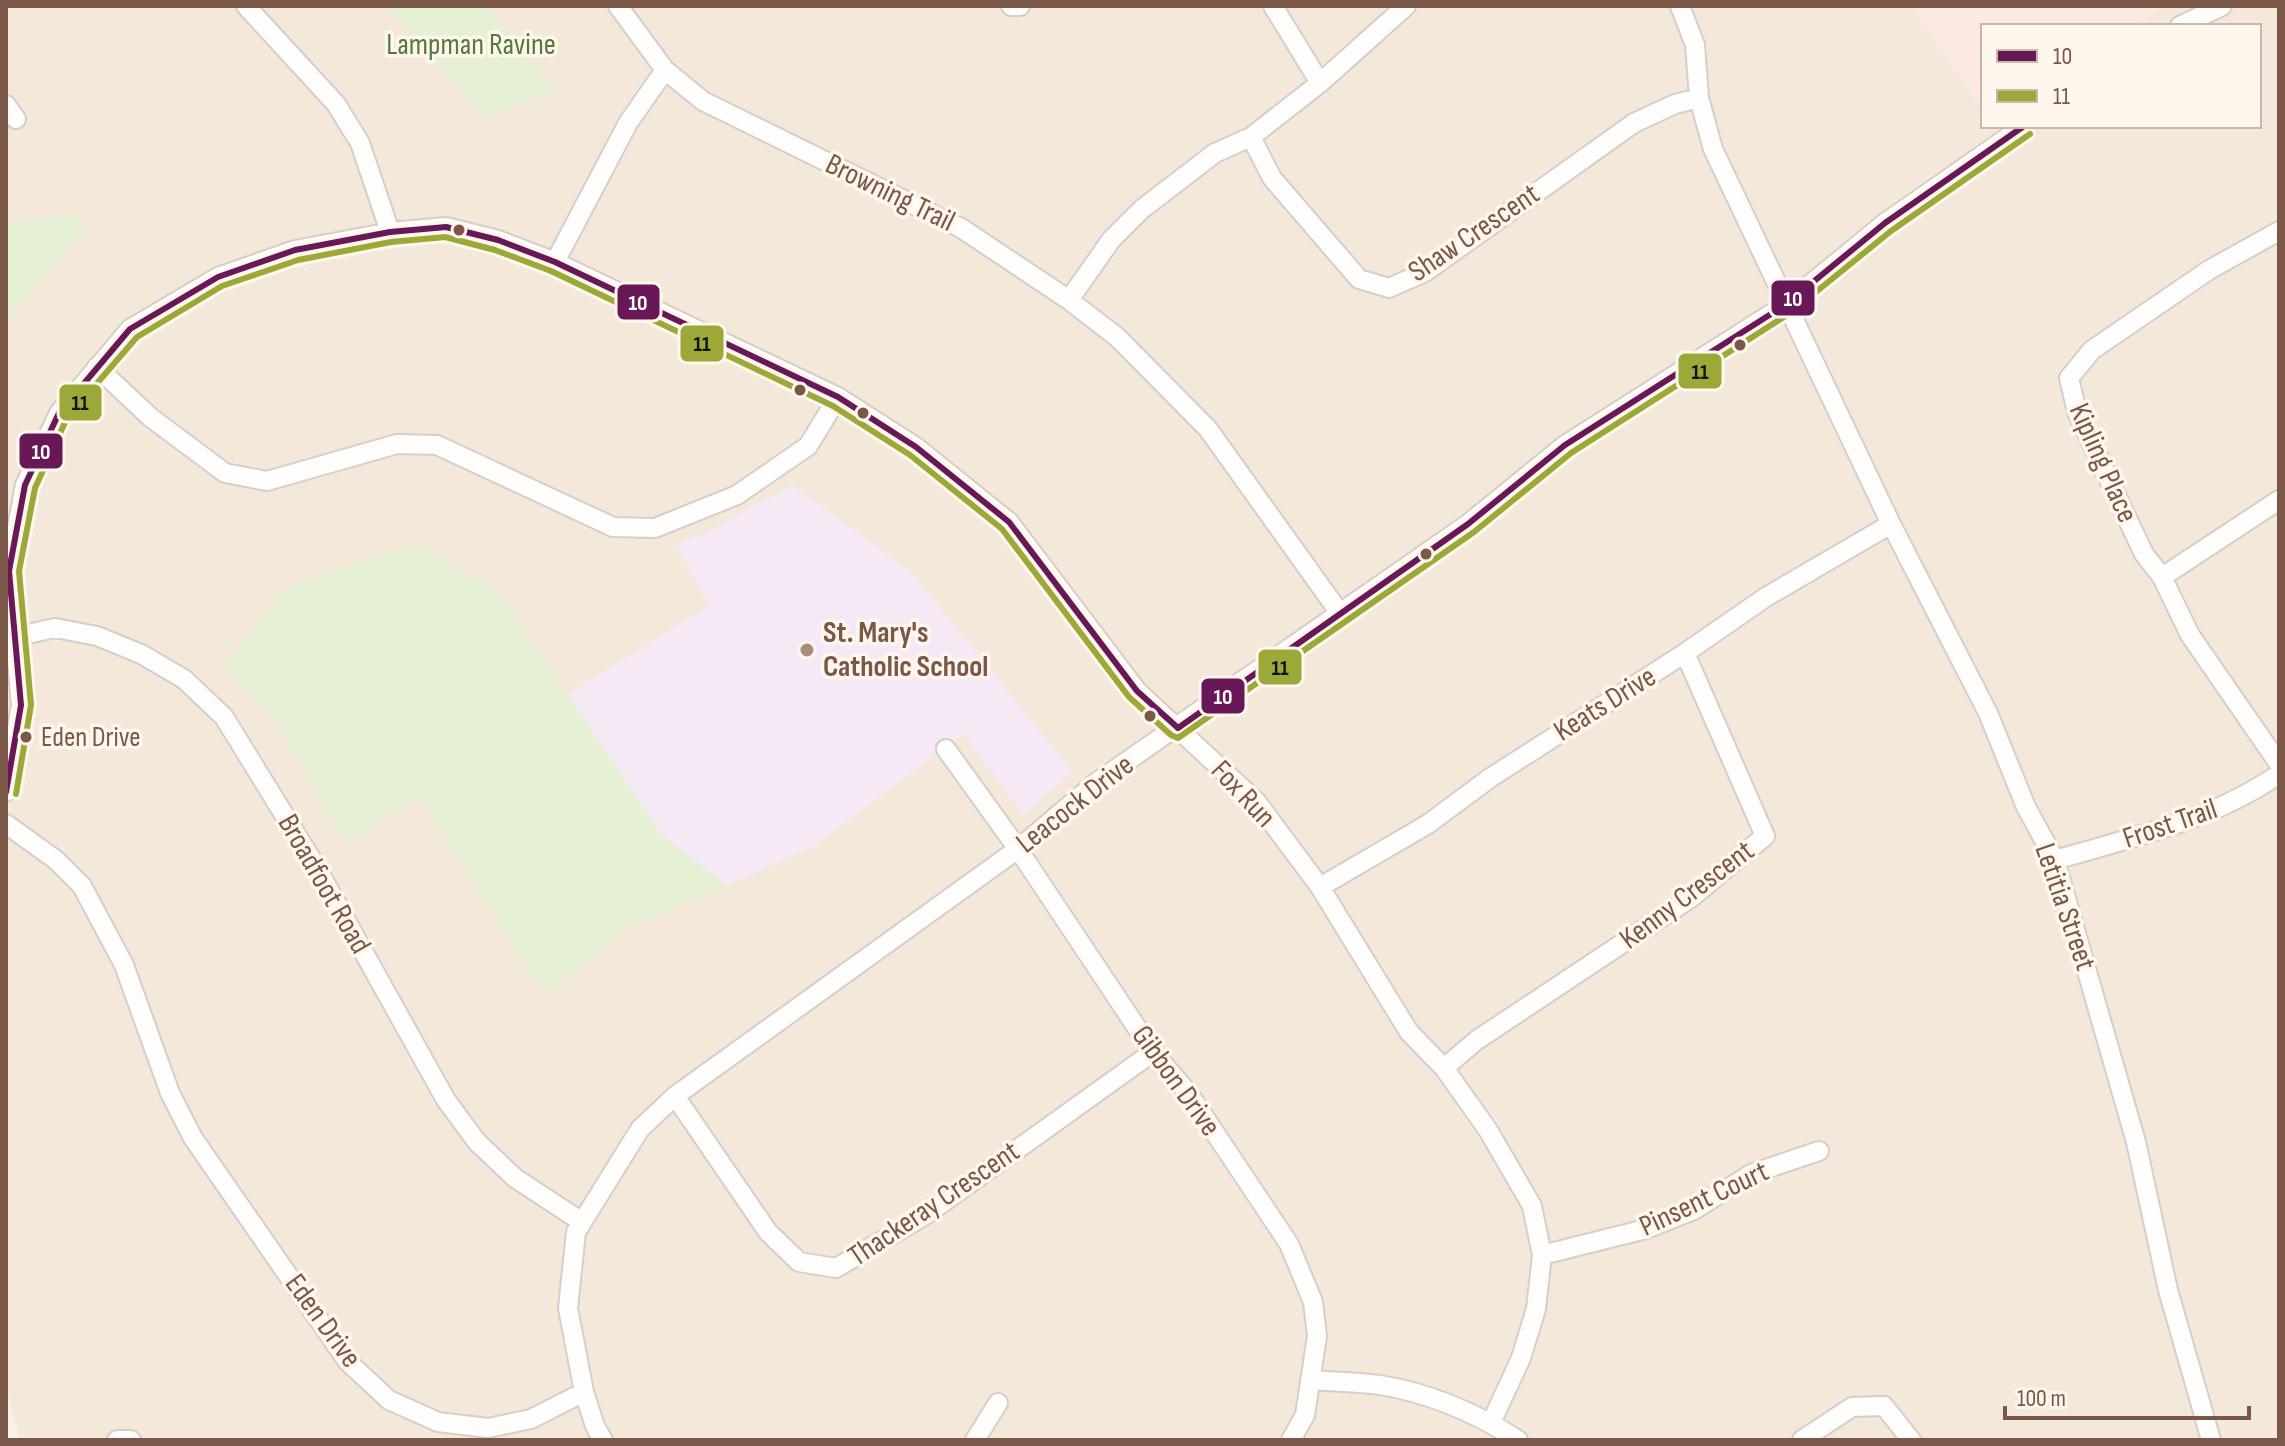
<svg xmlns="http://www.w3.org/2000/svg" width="2285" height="1446" viewBox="0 0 2285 1446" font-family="'Sofia Sans Condensed',sans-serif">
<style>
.residential{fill:#f4e8da;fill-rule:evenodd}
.commercial{fill:#fce9e1}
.education{fill:#f4e9f4}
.green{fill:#e5f0d4}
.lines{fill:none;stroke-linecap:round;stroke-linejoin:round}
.minor-casing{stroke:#d7cec8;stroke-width:22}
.minor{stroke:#fefdfc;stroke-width:18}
.bus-1-casing{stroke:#fff7ed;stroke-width:12}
.bus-2-casing{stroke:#fff7ed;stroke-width:12}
.bus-1{stroke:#681757;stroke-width:6}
.bus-2{stroke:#9ca939;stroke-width:6}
.bus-dot{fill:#7a5747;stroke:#fff7ed;stroke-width:3}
.poi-dot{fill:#a68d80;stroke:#fff7ed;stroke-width:3}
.labels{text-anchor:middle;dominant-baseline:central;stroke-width:7;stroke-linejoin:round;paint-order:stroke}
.bus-label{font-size:28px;fill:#7a5747;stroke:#fff7ed;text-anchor:start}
.park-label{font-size:30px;fill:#527b3b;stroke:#fff7ed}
.street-label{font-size:30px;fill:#7a5747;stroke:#fff7ed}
.poi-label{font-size:30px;font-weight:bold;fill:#7a5747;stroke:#fff7ed;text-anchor:start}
.line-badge{stroke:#fff7ed;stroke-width:3}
.badge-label{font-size:22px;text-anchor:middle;font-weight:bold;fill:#fff}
.pale-badge-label{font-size:22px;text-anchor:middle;font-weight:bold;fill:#111}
</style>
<rect width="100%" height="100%" fill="#f8f2eb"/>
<path class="residential" d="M 6,6 L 387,6 L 486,119 L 557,89 L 486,6 L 2279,6 L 2279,1440 L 20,1440 L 6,1389 ZM 1983,26 L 2259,26 L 2259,126 L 1983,126 Z"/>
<path class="commercial" d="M 1911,6 L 2167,6 L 2135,26 L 1983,26 L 1983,110 Z"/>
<path class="education" d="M 792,485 L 912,573 L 1072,771 L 1024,815 L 963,734 L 815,845 L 728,886 L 662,835 L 567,695 L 709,606 L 676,544 L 706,533 Z"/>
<path class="green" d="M 387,6 L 486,6 L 557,89 L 486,119 Z
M 76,213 L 86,227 L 6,322 L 6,223 Z
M 415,544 L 498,591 L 662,835 L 728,886 L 630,926 L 545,996 L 419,796 L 346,844 L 273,717 L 225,668 L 281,591 L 350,564 Z"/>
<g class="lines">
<defs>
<path id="minor" d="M 246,6 L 336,104 L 360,143 L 390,232
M 618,6 L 665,70 L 703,101 L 961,228 L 1069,300 L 1117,337 L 1208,429 L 1339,612
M 1011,6 L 1020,6
M 1273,6 L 1320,83
M 1680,6 L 1695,45 L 1699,98 L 1713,149 L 1891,524 L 1988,713 L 2026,807 L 2055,860 L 2136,1142 L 2168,1290 L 2211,1440
M 2180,26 L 2222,6
M 6,105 L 16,119
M 1251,137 L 1272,178 L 1359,279 L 1389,288 L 1425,272 L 1634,123 L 1675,104 L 1699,98
M 2279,231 L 2209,270 L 2092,350 L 2069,378 L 2077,412 L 2144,554 L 2162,577 L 2190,635 L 2279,764
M 555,262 L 628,123 L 665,70
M 1069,300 L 1111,240 L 1142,209 L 1215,153 L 1251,137 L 1320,83 L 1406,6
M 97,367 L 150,417 L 225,473 L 267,481 L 397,444 L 437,445 L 613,527 L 655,528 L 737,495 L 808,446 L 838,397
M 2162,577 L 2279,500
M 14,637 L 55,628 L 97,636 L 141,654 L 184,679 L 224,717 L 315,865 L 446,1100 L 477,1142 L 515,1178 L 582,1222
M 946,749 L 1018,849 L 1153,1052 L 1189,1094 L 1289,1244 L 1313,1302 L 1317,1336 L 1305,1415 L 1291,1440
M 6,792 L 21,705 L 9,571 L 25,485 L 59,413 L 130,329 L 218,277 L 295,250 L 390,232 L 446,227 L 498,240 L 555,262 L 838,397 L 916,447 L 1009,522 L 1137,691 L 1256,801 L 1320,887 L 1409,1032 L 1444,1068 L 1488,1130 L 1532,1206 L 1542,1255 L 1536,1309 L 1521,1358 L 1491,1423
M 6,824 L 56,860 L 82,886 L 124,965 L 170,1093 L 193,1138 L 348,1362 L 389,1400 L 438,1422 L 488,1428 L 531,1419 L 584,1392
M 2055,860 C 2133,837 2211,821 2279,774
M 1320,887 L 1428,824 L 1490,778 L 1685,653 L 1766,597 L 1891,524
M 1444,1068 L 1477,1040 L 1692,897 L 1765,836 L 1685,653
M 675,1096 L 768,1232 L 799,1262 L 836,1268 L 927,1214 L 1153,1052
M 1542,1255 L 1646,1229 L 1694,1210 L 1751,1174 L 1819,1151
M 1312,1380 C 1334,1382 1358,1382 1380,1385 C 1430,1393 1476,1413 1518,1440
M 117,1440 L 131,1440
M 603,1440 L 595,1426 L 584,1392 L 568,1308 L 576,1232 L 640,1129 L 675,1096 L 1018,849 L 1097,782 L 1468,524 L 1565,445 L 1785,305 L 1885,223 L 2024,126
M 975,1440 L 998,1403
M 1802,1440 L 1852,1407 L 1884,1406 L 1911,1440"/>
</defs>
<use href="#minor" class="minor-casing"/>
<use href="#minor" class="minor"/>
<defs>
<path id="bus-1" d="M 6,792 L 21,705 L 9,571 L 25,485 L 59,413 L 130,329 L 218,277 L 295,250 L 390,232 L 446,227 L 498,240 L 555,262 L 838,397 L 916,447 L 1009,522 L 1137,691 L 1178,728 L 1468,524 L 1565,445 L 1785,305 L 1885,223 L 2024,126"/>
<path id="bus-2" d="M 16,794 L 31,705 L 19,571 L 35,488 L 67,418 L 137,337 L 222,286 L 298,260 L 391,242 L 445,237 L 495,250 L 551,271 L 833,406 L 910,455 L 1002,529 L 1129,697 L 1171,735 L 1178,738 L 1474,532 L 1571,453 L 1790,313 L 1891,231 L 2030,134"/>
</defs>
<use href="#bus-1" class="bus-1-casing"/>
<use href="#bus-2" class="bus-2-casing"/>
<use href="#bus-1" class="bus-1"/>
<use href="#bus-2" class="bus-2"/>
</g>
<g class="bus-dot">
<circle cx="459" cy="230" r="7"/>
<circle cx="1740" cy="345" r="7"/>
<circle cx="800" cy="390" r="7"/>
<circle cx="863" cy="413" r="7"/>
<circle cx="1426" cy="554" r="7"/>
<circle cx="1150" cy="716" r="7"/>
<circle cx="26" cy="737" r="7"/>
</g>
<circle class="poi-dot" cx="807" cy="650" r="8"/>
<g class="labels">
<g class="bus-label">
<text x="41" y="737">Eden Drive</text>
</g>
<g class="park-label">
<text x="471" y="45">Lampman Ravine</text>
</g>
<g class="street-label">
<text transform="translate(890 193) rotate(26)">Browning Trail</text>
<text transform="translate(1474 233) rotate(-34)">Shaw Crescent</text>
<text transform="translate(2103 463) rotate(66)">Kipling Place</text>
<text transform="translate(1605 704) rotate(-32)">Keats Drive</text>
<text transform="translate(1243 794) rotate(47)">Fox Run</text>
<text transform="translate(1075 804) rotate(-38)">Leacock Drive</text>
<text transform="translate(2170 824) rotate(-19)">Frost Trail</text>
<text transform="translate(324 884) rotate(60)">Broadfoot Road</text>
<text transform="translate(1687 895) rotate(-37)">Kenny Crescent</text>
<text transform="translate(2065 907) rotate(71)">Letitia Street</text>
<text transform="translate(1176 1081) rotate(54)">Gibbon Drive</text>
<text transform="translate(1704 1199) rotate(-25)">Pinsent Court</text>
<text transform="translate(934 1204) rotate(-34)">Thackeray Crescent</text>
<text transform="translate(323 1321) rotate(54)">Eden Drive</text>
</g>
<g class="poi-label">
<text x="823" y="633">St. Mary's<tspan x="823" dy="34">Catholic School</tspan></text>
</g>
</g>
<g class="line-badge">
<rect x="1770" y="279" width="46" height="38" rx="8" fill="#681757"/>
<rect x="616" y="283" width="45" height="38" rx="8" fill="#681757"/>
<rect x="679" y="324" width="46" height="39" rx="8" fill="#9ca939"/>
<rect x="1677" y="352" width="46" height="38" rx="8" fill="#9ca939"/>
<rect x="58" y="383" width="45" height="39" rx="8" fill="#9ca939"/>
<rect x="18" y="432" width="46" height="38" rx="8" fill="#681757"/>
<rect x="1257" y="648" width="46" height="38" rx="8" fill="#9ca939"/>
<rect x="1200" y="677" width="46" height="38" rx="8" fill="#681757"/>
</g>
<g class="badge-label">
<text x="1793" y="306">10</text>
<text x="638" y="310">10</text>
<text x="41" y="459">10</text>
<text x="1223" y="704">10</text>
</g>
<g class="pale-badge-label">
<text x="702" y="351">11</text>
<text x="1700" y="379">11</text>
<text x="80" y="410">11</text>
<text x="1280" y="675">11</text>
</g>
<rect width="2285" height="1446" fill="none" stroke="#7a5747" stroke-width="16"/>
<rect x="1981" y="24" width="280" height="104" fill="#fff7ed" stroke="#cab7ab" stroke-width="2"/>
<rect x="1997" y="50" width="40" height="12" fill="#681757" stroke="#cab7ab" stroke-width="2"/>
<text x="2053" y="64" font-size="24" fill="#7a5747">10</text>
<rect x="1997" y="90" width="40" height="12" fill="#9ca939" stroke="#cab7ab" stroke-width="2"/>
<text x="2053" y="104" font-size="24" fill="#7a5747">11</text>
<path d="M2005 1406v12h244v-12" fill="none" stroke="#7a5747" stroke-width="4"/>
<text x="2017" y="1406" font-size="24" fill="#7a5747" stroke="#fff7ed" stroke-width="6" paint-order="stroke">100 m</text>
</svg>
